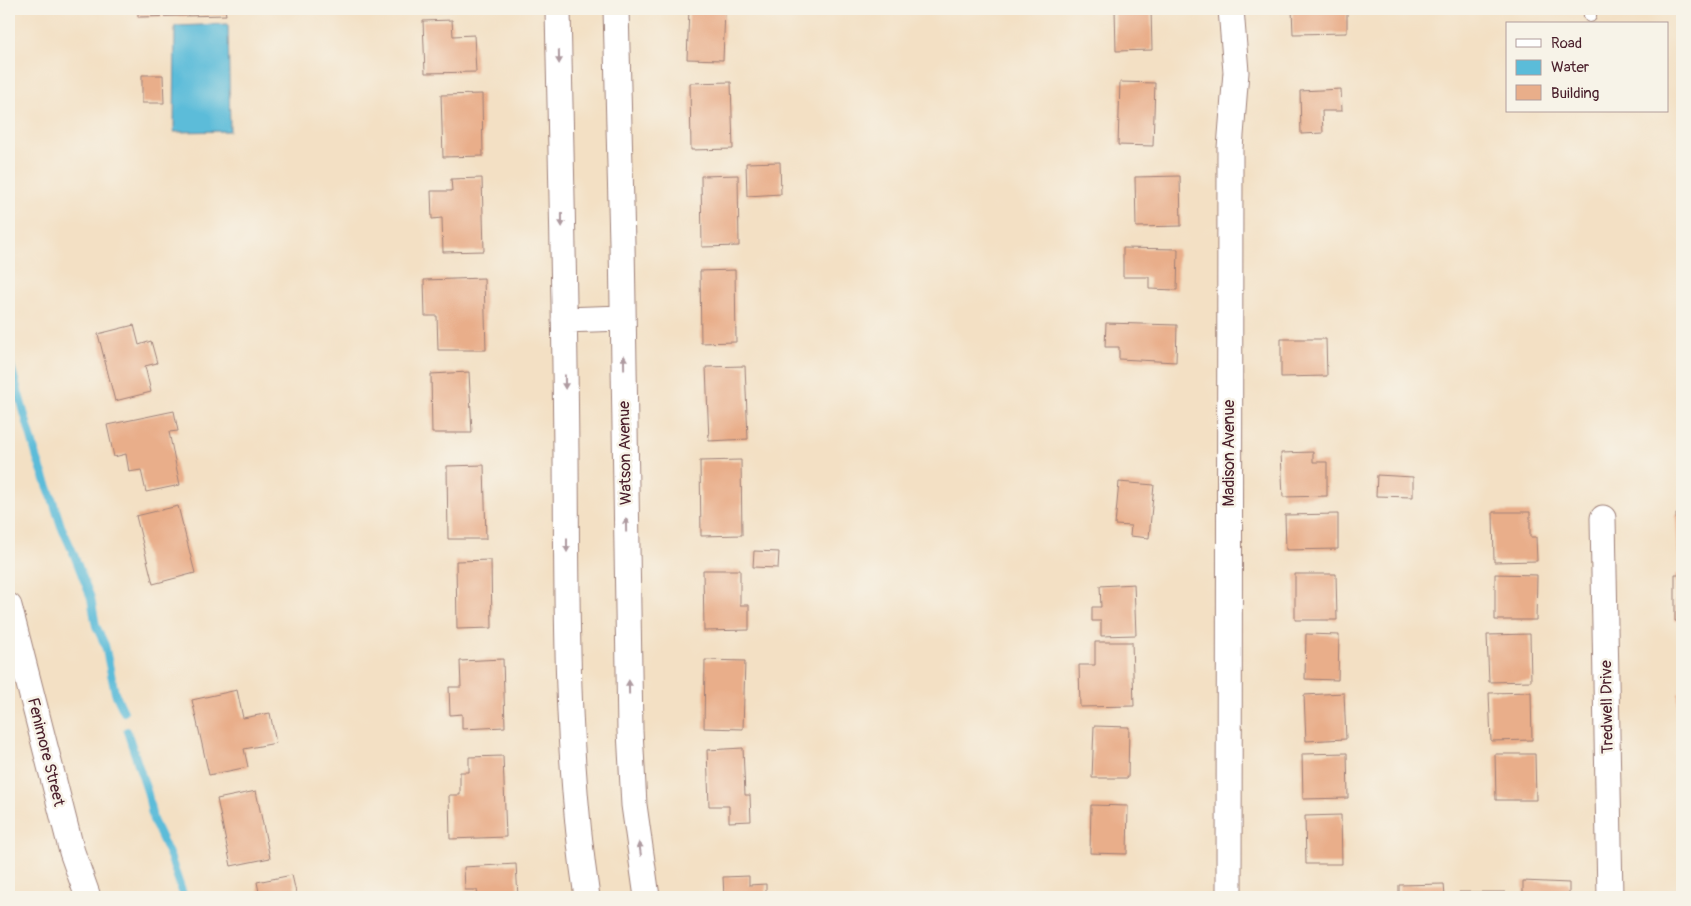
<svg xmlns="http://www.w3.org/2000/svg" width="1691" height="906" viewBox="0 0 1691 906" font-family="Pangolin,sans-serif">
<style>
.water{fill:#5bbcd9;stroke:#526e82}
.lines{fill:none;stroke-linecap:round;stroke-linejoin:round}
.stream{stroke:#5bbcd9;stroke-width:8}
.building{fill:#e9ae8a}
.service-casing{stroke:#9e8078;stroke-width:14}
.minor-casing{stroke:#9e8078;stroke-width:27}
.service{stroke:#fff;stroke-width:12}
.minor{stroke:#fff;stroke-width:25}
.oneway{fill:#ae9aa0}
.labels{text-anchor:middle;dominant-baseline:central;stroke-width:5;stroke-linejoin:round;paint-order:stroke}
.street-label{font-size:16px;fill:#4a1f2b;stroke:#f7f3e8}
</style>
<rect width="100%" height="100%" fill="#f7f3e8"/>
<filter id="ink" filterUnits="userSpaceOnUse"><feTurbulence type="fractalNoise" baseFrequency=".02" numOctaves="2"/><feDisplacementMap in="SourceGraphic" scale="10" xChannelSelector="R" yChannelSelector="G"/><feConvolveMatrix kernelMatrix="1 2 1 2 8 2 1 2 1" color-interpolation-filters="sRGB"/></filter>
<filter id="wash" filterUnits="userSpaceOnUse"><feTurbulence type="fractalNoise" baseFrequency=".0096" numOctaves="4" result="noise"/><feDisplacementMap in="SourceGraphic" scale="20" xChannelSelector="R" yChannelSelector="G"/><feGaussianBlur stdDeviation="1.12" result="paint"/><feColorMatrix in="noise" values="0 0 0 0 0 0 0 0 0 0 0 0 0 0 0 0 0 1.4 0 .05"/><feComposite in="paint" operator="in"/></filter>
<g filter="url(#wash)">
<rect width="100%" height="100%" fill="#f3e0c4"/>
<path class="water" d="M 228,24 L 230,131 L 174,132 L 175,26 Z"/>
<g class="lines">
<path class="stream" d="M 9,359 L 37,458 L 52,498 L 61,526 L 72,550 L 91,598 L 96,626 L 105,645 L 115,693 L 124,712
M 127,731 L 148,794 L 153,820 L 170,856 L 184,897"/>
</g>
<g id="blocks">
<path class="building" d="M 138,9 L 225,9 L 226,15 L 138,17 Z
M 689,9 L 725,9 L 723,60 L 687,59 Z
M 1115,9 L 1151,9 L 1152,50 L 1116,51 Z
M 1292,9 L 1335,9 L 1335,13 L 1347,13 L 1347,33 L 1293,34 Z
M 452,20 L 453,36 L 474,35 L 476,72 L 425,73 L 423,21 Z
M 142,75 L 163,75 L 164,103 L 142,103 Z
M 731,82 L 733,149 L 691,150 L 690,83 Z
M 1120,82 L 1155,83 L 1153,146 L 1118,145 Z
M 1341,89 L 1342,111 L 1322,111 L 1323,133 L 1301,134 L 1300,91 Z
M 482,94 L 483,156 L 443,157 L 441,95 Z
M 780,162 L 781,194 L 747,196 L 746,163 Z
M 738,175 L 739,246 L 702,247 L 701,176 Z
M 1180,176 L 1181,226 L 1136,227 L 1135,177 Z
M 482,178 L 484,251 L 443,252 L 442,218 L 432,219 L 431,191 L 452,191 L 451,179 Z
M 1123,248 L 1178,249 L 1177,290 L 1149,289 L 1149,277 L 1123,277 Z
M 735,270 L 736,342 L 701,343 L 700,271 Z
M 484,278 L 486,350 L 438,350 L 437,316 L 425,316 L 424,280 Z
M 1106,323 L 1177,325 L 1176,362 L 1119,359 L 1119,347 L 1105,347 Z
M 134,325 L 139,345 L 151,341 L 157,363 L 145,366 L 151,392 L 115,401 L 98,334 Z
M 1281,339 L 1326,339 L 1327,376 L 1281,377 Z
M 745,366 L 748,439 L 709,441 L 706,367 Z
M 469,372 L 472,433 L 432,433 L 431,374 Z
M 174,411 L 178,431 L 169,432 L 180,485 L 146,492 L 141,470 L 129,472 L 126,454 L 114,457 L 107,425 Z
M 1313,452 L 1313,462 L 1327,462 L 1327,496 L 1283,497 L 1281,453 Z
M 741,460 L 742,535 L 701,536 L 700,461 Z
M 484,465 L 486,539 L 448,539 L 447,466 Z
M 1377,475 L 1413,477 L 1413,497 L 1376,496 Z
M 1119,482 L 1154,485 L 1149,538 L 1130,536 L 1131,526 L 1115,525 Z
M 178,506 L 195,573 L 153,584 L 136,516 Z
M 1493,512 L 1530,512 L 1530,537 L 1536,537 L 1537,561 L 1494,562 Z
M 1338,514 L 1338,549 L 1286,550 L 1285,515 Z
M 1676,514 L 1682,514 L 1682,556 L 1678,556 Z
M 754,551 L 779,552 L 778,568 L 753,567 Z
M 491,560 L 492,628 L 457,629 L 456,561 Z
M 703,570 L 740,570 L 740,605 L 749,605 L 749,630 L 704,631 Z
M 1295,574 L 1336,574 L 1337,620 L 1295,620 Z
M 1495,574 L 1537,575 L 1536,620 L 1495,620 Z
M 1675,574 L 1682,574 L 1682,621 L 1675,621 Z
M 1134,584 L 1136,635 L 1101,636 L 1101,621 L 1092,621 L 1092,607 L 1101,607 L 1100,586 Z
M 1306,634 L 1339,635 L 1338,680 L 1305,679 Z
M 1530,634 L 1531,681 L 1489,682 L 1487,635 Z
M 1095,642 L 1132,642 L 1134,706 L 1080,707 L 1079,665 L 1095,665 Z
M 503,659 L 505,727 L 462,729 L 462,714 L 450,715 L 449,687 L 461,687 L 460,661 Z
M 705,660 L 745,661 L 743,729 L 704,728 Z
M 237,690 L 243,718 L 270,713 L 276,743 L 244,749 L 248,767 L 209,775 L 192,700 Z
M 1531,692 L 1532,740 L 1491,741 L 1489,693 Z
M 1344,693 L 1346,739 L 1306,741 L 1304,695 Z
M 1678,693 L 1682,694 L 1682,739 L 1677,739 Z
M 1094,726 L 1129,727 L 1128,778 L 1092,778 Z
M 743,748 L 745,795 L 750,795 L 751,821 L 729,822 L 729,806 L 709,806 L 707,750 Z
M 1347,753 L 1348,798 L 1303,799 L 1302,754 Z
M 1495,754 L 1535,754 L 1536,800 L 1496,800 Z
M 503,756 L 506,837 L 450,839 L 449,795 L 460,795 L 460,772 L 469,772 L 469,757 Z
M 256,791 L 270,858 L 231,866 L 217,799 Z
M 1091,805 L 1128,806 L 1127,854 L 1090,853 Z
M 1341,815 L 1342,864 L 1306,864 L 1305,816 Z
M 516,864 L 518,897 L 478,897 L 477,890 L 465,890 L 464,867 Z
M 1680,872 L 1682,872 L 1682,893 L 1681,893 Z
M 292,875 L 297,897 L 260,897 L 257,882 Z
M 749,876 L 749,885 L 766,884 L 766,897 L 724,897 L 723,877 Z
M 1523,881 L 1569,883 L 1569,897 L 1523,897 Z
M 1444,884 L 1445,897 L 1399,897 L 1399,885 Z
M 1459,892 L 1505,892 L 1505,897 L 1460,897 Z"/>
</g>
</g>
<g filter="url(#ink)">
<use href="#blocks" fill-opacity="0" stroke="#9e8078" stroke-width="1"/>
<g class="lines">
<defs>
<path id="service" d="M 1590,16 L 1590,9"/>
<path id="minor" d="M 558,9 C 561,158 565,307 566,456 C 567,603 565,751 587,897
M 616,9 L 622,244 L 630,731 L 634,805 L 647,897
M 564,320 L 623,318
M 1603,518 L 1610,897
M 9,606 L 72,852 L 88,897
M 1229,897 L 1230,148 L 1236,72 L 1231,9"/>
</defs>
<use href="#service" class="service-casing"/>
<use href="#minor" class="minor-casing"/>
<use href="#service" class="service"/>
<use href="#minor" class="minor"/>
</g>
<defs><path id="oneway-solid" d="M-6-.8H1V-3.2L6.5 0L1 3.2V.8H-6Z" transform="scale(1.25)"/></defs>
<g class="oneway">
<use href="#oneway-solid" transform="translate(559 57) rotate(89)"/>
<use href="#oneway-solid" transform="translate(562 220) rotate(89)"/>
<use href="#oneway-solid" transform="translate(624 362) rotate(-91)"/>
<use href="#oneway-solid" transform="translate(565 382) rotate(89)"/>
<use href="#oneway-solid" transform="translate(626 525) rotate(-91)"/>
<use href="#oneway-solid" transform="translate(567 545) rotate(90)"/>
<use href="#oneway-solid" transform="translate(629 687) rotate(-91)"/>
<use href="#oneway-solid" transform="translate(640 849) rotate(-98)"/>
</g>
</g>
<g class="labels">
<g class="street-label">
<text transform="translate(625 453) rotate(-91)">Watson Avenue</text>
<text transform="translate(1229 453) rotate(-90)">Madison Avenue</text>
<text transform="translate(1607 707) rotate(-91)">Tredwell Drive</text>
<text transform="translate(46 752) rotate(76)">Fenimore Street</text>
</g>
</g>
<rect width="1691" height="906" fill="none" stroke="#f7f3e8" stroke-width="30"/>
<rect x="1506" y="22" width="162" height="90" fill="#f7f3e8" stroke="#b29e9c"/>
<rect x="1516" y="39" width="25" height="8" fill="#ffffff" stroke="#b29e9c"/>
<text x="1551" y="48" font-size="15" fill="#4a1f2b">Road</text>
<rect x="1516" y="60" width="25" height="15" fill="#5bbcd9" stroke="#b29e9c"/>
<text x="1551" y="72" font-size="15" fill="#4a1f2b">Water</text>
<rect x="1516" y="85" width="25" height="15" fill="#e9ae8a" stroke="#b29e9c"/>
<text x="1551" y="98" font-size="15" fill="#4a1f2b">Building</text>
</svg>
